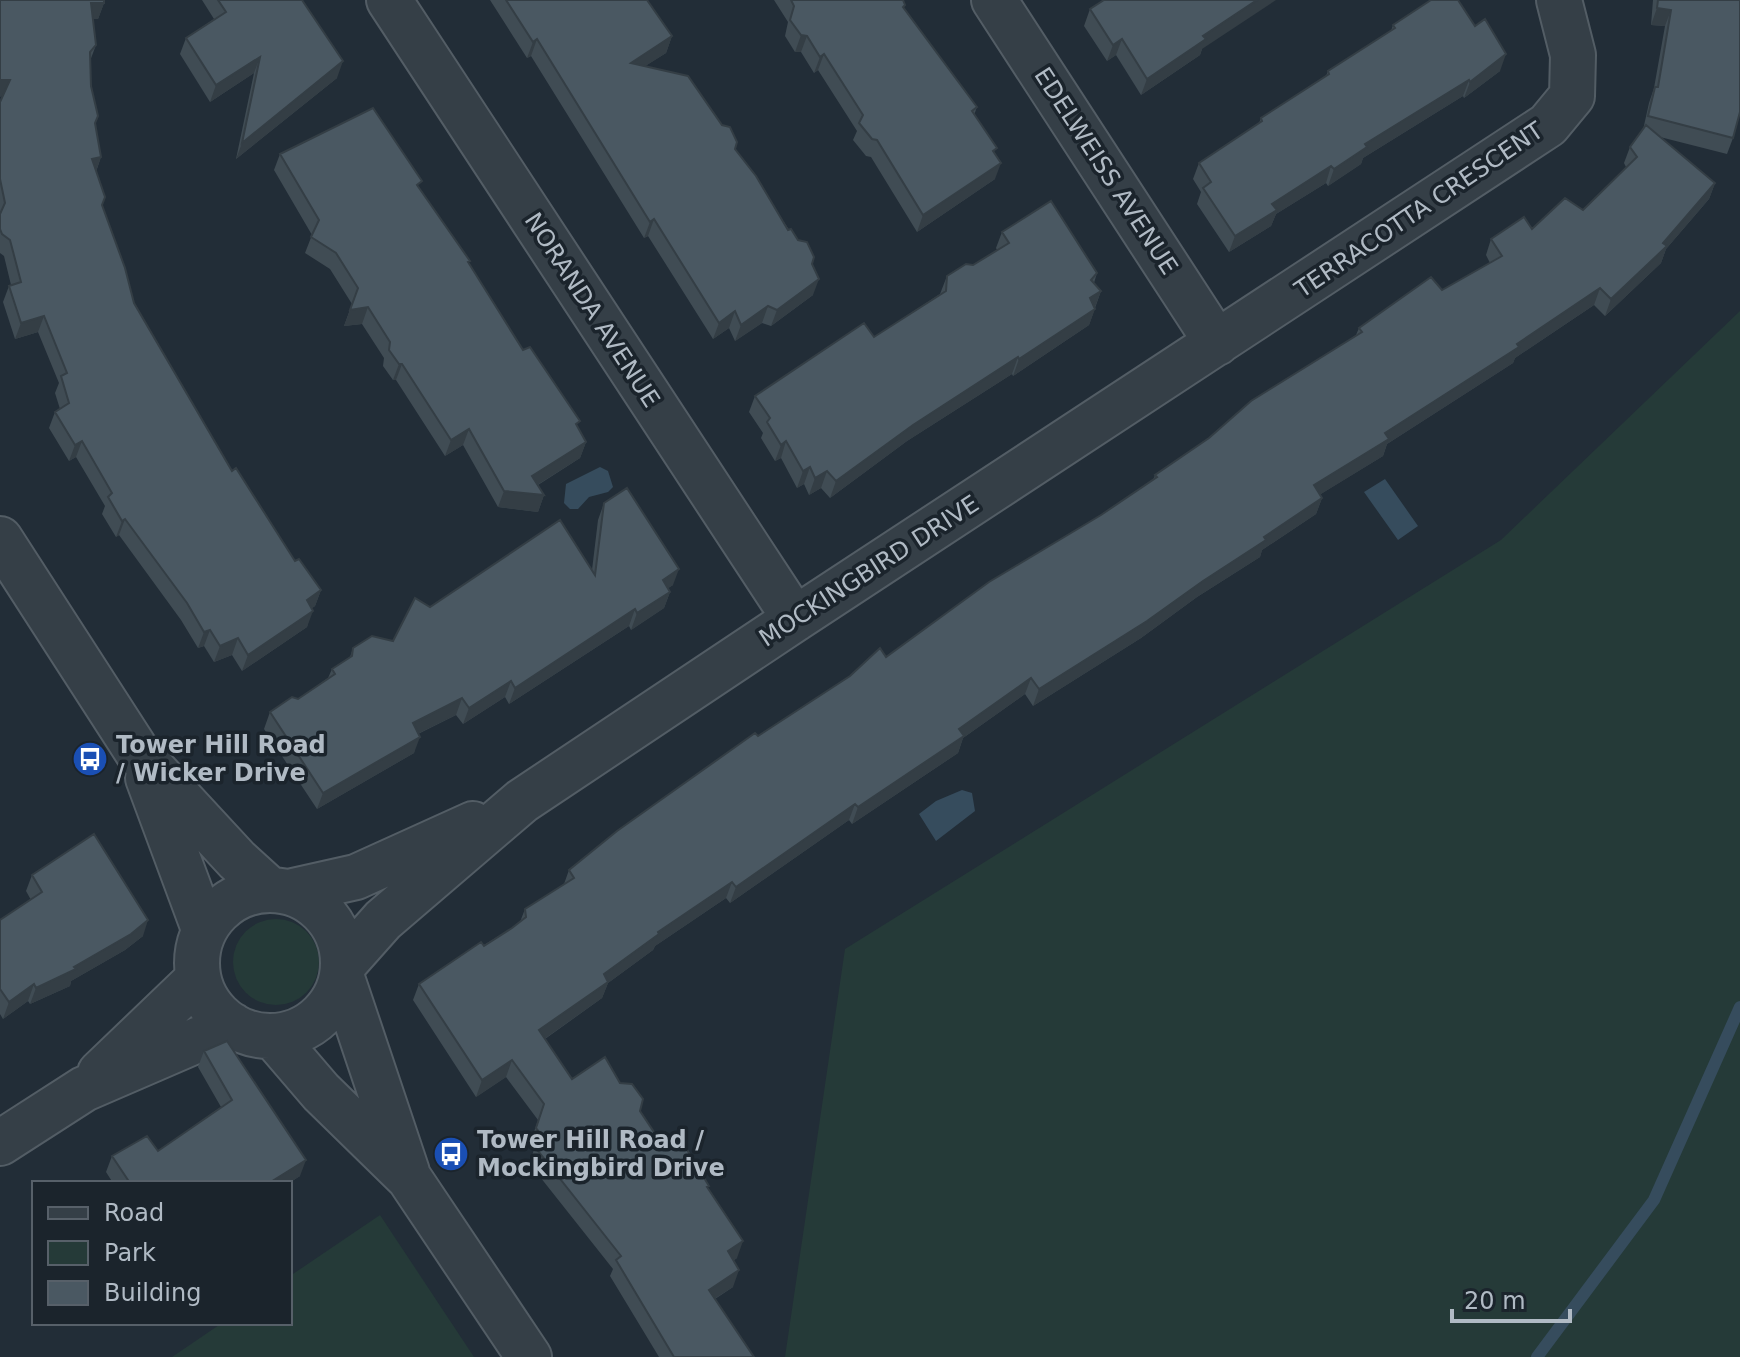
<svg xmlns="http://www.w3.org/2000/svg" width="1740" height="1357" viewBox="0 0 1740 1357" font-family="'DejaVu Sans',sans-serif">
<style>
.green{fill:#253a38}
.water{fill:#364c5d}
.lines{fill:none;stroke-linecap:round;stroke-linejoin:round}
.stream{stroke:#364c5d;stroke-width:12}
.minor-casing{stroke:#535d65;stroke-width:48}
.minor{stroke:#353f47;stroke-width:44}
.wall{fill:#404c54}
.shaded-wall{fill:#343e45}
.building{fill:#4a5862;stroke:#343e45;stroke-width:2}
.labels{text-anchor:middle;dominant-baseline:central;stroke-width:7;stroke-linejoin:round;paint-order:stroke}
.street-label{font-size:24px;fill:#b0bac4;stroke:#1b242c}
.poi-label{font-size:24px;font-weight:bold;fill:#b0bac4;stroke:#1b242c;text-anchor:start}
</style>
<rect width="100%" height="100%" fill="#222d37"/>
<path class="green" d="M 1740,311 L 1740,1357 L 785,1357 L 845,949 L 1501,540 Z
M233 962a43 43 0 1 1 86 0a43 43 0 1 1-86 0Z
M 380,1215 L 474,1357 L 172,1357 L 222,1323 L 290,1323 L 290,1276 Z"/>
<path class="water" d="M 600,467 L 608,471 L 613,487 L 608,492 L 589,497 L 578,509 L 570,509 L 564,503 L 566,484 Z
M 1385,479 L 1418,526 L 1398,540 L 1364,492 Z
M 962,790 L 972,793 L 975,811 L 936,841 L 919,814 L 936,801 Z"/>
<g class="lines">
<path class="stream" d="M 1537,1357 L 1654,1200 L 1740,1007"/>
<defs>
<path id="minor" d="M 389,0 L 795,619
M 994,0 L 1217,343
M 0,539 L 138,753 L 237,860 L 270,890
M 148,778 L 204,929
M197 963a73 73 0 1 1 146 0a73 73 0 1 1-146 0Z
M 289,892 L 356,877 L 473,824
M 343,965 L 383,920 L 522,801 L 795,619 L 1548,125 L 1572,96 L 1573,55 L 1559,0
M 342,978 L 407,1172
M 273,1036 L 321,1092 L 409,1178 L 529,1357
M 100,1073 L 198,979
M 0,1143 L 84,1089 L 232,1025"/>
</defs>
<use href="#minor" class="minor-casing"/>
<use href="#minor" class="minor"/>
</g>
<path class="wall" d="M 202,0 L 302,0 L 337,78 L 236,159 L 254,73 L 210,102 L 180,54 L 186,38 L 214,19 Z
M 490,0 L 647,0 L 672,36 L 666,53 L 645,66 L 735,149 L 812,264 L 813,295 L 771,326 L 762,323 L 735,341 L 729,328 L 713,339 L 648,236 L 644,238 L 531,56 L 527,58 Z
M 774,0 L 903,0 L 904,8 L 977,107 L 974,115 L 995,153 L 995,179 L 917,232 L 871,157 L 866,156 L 853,140 L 857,131 L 818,70 L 814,73 L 801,52 L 795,52 L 785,36 L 788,22 Z
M 1653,0 L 1740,0 L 1733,138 L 1727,154 L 1660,137 L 1715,183 L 1709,199 L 1666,249 L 1661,263 L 1605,316 L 1594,305 L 1515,358 L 1513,363 L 1387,444 L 1383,456 L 1319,495 L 1322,498 L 1316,514 L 1262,550 L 1260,557 L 1197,597 L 1141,638 L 1033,706 L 1025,694 L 963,738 L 958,753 L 852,824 L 849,820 L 730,903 L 726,898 L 655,946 L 653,950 L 608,983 L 602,998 L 545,1039 L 572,1079 L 620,1083 L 666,1150 L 708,1189 L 737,1258 L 734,1260 L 733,1287 L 715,1299 L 754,1357 L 659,1357 L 610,1276 L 613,1269 L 529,1163 L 534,1150 L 530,1144 L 538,1120 L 506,1077 L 476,1097 L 413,1000 L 419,984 L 512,928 L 520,922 L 525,909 L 564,884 L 569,870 L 758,736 L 886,657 L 1153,480 L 1155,475 L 1209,438 L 1356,335 L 1359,328 L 1442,290 L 1490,263 L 1486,255 L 1491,239 L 1532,229 L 1583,210 L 1626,167 L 1624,163 L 1630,147 L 1643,130 L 1649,103 L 1654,88 L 1665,26 L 1651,25 Z
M 104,3 L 98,19 L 93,19 L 96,45 L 90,61 L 91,86 L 95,124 L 101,157 L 96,172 L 102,206 L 134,303 L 232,471 L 295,561 L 321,590 L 315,606 L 312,608 L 307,627 L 242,671 L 232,655 L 214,662 L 204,646 L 198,648 L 181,620 L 119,535 L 116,537 L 102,514 L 105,506 L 76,457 L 69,461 L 49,428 L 55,412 L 60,409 L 55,393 L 59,383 L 38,332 L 15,339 L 3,302 L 9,286 L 11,285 L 4,256 L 0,253 L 0,102 L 3,97 Z
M 1090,9 L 1202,49 L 1200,55 L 1141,95 L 1116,55 L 1107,61 L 1084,26 Z
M 1393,25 L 1500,71 L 1464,98 L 1463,96 L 1363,158 L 1361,164 L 1328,186 L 1326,183 L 1276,214 L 1271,226 L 1229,252 L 1197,204 L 1201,192 L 1193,179 L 1199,163 L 1259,123 L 1261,118 L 1326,76 L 1328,71 L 1391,31 Z
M 280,154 L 419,189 L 523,350 L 578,427 L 586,442 L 580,458 L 538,485 L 544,495 L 538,512 L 498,507 L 463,445 L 445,456 L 396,380 L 393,380 L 383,366 L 384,358 L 362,324 L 344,326 L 352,304 L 330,269 L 305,253 L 312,235 L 274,170 Z
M 1002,232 L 1097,273 L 1094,283 L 1101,291 L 1089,325 L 1013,376 L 1012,374 L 907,441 L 830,498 L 821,488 L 809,495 L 804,484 L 797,488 L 781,458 L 775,461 L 761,438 L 763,433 L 749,412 L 755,396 L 874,337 L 940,294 L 947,276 L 973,265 L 997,250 L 996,248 Z
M 604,503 L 673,585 L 668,588 L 670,592 L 664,608 L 631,630 L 629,626 L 509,704 L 505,697 L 463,724 L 456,715 L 418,734 L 414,753 L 317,809 L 264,729 L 270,712 L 298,699 L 328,678 L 332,669 L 350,657 L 353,648 L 393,641 L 430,607 L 592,570 L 598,520 Z
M 32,875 L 143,936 L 125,950 L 71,981 L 70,986 L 30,1004 L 28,1001 L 3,1019 L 0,1014 L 0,920 L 31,900 L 26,891 Z
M 204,1051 L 300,1176 L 289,1183 L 113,1183 L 106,1172 L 112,1156 L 158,1151 L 221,1107 L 198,1067 Z"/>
<path class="shaded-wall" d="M 1257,0 L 1276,0 L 1202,49 L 1200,55 L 1141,95 L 1147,79 L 1203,36 Z
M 91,3 L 104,3 L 98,19 L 85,19 Z
M 1657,8 L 1671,10 L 1665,26 L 1651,25 Z
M 801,35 L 807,36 L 801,52 L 795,52 Z
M 672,36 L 666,53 L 625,79 L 631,63 Z
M 537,39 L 531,56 L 527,58 L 533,42 Z
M 1122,39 L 1116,55 L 1107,61 L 1113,45 Z
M 824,54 L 818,70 L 814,73 L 820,57 Z
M 1506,54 L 1500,71 L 1464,98 L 1470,82 Z
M 260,57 L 254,73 L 210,102 L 216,85 Z
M 343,61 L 337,78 L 236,159 L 242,143 Z
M 0,80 L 10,80 L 4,96 L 0,97 Z
M 1469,80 L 1463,96 L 1363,158 L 1361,164 L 1328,186 L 1334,169 L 1365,144 Z
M 101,157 L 95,174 L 92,159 Z
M 1001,163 L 995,179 L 917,232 L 923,215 Z
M 1331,166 L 1326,183 L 1276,214 L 1271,226 L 1229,252 L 1235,236 L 1272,204 Z
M 1715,183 L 1709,199 L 1666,249 L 1661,263 L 1605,316 L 1611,299 L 1663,243 Z
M 654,219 L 648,236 L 644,238 L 650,222 Z
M 819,279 L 813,295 L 771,326 L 777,310 Z
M 1600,288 L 1594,305 L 1515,358 L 1513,363 L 1387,444 L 1383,456 L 1308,502 L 1314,485 L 1385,433 Z
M 1101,291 L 1095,307 L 1084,314 L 1090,298 Z
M 768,306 L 762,323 L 735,341 L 741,325 Z
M 368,307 L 362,324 L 344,326 L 350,310 Z
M 1095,309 L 1089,325 L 1013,376 L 1019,359 Z
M 735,311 L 729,328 L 713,339 L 719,323 Z
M 44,316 L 38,332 L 15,339 L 21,323 Z
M 1018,357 L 1012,374 L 907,441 L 830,498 L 836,481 L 913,425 Z
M 399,364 L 402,364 L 396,380 L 393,380 Z
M 469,429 L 463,445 L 445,456 L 451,440 Z
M 82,441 L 76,457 L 69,461 L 75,445 Z
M 786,441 L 781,458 L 775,461 L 781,445 Z
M 586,442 L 580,458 L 526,492 L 532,476 Z
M 810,467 L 804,484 L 797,488 L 803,471 Z
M 827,471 L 821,488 L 809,495 L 815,478 Z
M 504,491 L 544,495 L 538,512 L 498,507 Z
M 1322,498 L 1316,514 L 1262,550 L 1260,557 L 1197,597 L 1141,638 L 1033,706 L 1039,689 Z
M 125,519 L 119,535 L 116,537 L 122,521 Z
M 679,569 L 673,585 L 657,596 L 663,580 Z
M 321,590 L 315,606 L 301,616 L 307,600 Z
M 670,592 L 664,608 L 631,630 L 637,613 Z
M 635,609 L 629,626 L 509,704 L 515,688 Z
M 313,611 L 307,627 L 242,671 L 248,655 Z
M 210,630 L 204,646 L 198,648 L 204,632 Z
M 238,638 L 232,655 L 214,662 L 220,646 Z
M 1031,678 L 1025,694 L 963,738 L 958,753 L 852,824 L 858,807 L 959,729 Z
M 511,681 L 505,697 L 463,724 L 469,708 Z
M 462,698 L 456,715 L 407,739 L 413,723 Z
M 420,737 L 414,753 L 317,809 L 323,793 Z
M 855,804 L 849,820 L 730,903 L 736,887 Z
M 732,882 L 726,898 L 655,946 L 653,950 L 608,983 L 602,998 L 533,1047 L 539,1030 L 604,974 L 658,932 Z
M 148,920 L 143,936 L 125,950 L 71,981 L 70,986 L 30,1004 L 36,988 L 74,967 Z
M 34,984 L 28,1001 L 3,1019 L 9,1002 Z
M 512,1060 L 506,1077 L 476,1097 L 482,1080 Z
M 306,1160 L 300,1176 L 289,1183 L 269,1183 Z
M 743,1241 L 737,1258 L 722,1268 L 728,1251 Z
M 739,1270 L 733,1287 L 703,1306 L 709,1290 Z"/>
<path class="building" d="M 0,0 L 104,0 L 104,3 L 91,3 L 96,45 L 90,52 L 91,86 L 98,116 L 95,123 L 101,157 L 92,159 L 105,197 L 102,205 L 125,268 L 134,303 L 232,471 L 236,468 L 295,561 L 299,559 L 321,590 L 307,600 L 313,611 L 248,655 L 238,638 L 220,646 L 210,630 L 204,632 L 187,603 L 125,519 L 122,521 L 108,497 L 112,493 L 82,441 L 75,445 L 55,412 L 69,403 L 61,376 L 67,373 L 44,316 L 21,323 L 9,286 L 21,282 L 10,240 L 2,234 L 0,229 L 0,214 L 5,203 L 0,179 L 0,102 L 10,80 L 0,80 Z
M 218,0 L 302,0 L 343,61 L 242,143 L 260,57 L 216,85 L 186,38 L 226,12 Z
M 506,0 L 647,0 L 672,36 L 631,63 L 688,76 L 722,125 L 730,127 L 737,142 L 735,149 L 756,176 L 788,230 L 791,229 L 798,240 L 807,242 L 814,257 L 812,264 L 819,279 L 777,310 L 768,306 L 741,325 L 735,311 L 719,323 L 654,219 L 650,222 L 537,39 L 533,42 Z
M 791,0 L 903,0 L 905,5 L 903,7 L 977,107 L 972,111 L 997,148 L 993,151 L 1001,163 L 923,215 L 877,140 L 872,139 L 859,123 L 863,115 L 824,54 L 820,57 L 807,36 L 801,35 L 790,20 L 794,6 Z
M 1104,0 L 1257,0 L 1203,36 L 1206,39 L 1147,79 L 1122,39 L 1113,45 L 1090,9 Z
M 1431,0 L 1458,0 L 1475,26 L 1485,19 L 1506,54 L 1470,82 L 1469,80 L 1365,144 L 1367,147 L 1334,169 L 1331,166 L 1272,204 L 1277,210 L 1235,236 L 1203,188 L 1211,182 L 1199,163 L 1262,121 L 1261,118 L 1329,74 L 1328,71 L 1395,28 L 1393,25 Z
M 1658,0 L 1740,0 L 1740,112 L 1733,138 L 1648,116 L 1655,87 L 1658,87 L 1671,10 L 1657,8 Z
M 373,108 L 422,181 L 417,185 L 470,261 L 468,262 L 523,350 L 530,347 L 580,421 L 576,424 L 586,442 L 532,476 L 544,495 L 504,491 L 469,429 L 451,440 L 402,364 L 399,364 L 389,350 L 390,342 L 368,307 L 350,310 L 358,288 L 336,253 L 311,237 L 319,220 L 280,154 Z
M 1646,125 L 1715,183 L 1663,243 L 1667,246 L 1611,299 L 1600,288 L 1517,344 L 1519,347 L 1385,433 L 1389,439 L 1314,485 L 1322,498 L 1264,537 L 1266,540 L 1203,581 L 1147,621 L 1039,689 L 1031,678 L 959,729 L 964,736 L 858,807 L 855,804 L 736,887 L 732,882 L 658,932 L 659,934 L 604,974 L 608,982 L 539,1030 L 572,1079 L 605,1057 L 620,1083 L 632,1084 L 643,1099 L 640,1111 L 666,1150 L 681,1140 L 709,1186 L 707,1187 L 743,1241 L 728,1251 L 739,1270 L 709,1290 L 754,1357 L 674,1357 L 616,1260 L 621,1256 L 535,1147 L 544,1138 L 536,1128 L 544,1104 L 512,1060 L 482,1080 L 419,984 L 481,942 L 484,946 L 512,928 L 526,917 L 525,909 L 574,878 L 569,870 L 617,831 L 755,733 L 758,736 L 850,676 L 880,648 L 886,657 L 989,582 L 1101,515 L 1157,477 L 1155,475 L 1209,438 L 1251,401 L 1362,332 L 1359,328 L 1431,277 L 1442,290 L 1502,256 L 1491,239 L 1524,217 L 1532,229 L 1565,198 L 1583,210 L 1637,157 L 1630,147 Z
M 1051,201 L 1097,273 L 1091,280 L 1101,291 L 1090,298 L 1095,309 L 1019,359 L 1018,357 L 913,425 L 836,481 L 827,471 L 815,478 L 810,467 L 803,471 L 786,441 L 781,445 L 767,422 L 770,418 L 755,396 L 864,323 L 874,337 L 946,291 L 947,276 L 966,264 L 973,265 L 1009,243 L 1002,232 Z
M 627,488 L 679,569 L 663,580 L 670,592 L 637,613 L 635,609 L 515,688 L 511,681 L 469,708 L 462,698 L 413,723 L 420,737 L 323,793 L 270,712 L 292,697 L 298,699 L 335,674 L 332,669 L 352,656 L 353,648 L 372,636 L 393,641 L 415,598 L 430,607 L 560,520 L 595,575 L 604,503 Z
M 94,834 L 148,920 L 131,934 L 74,967 L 76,969 L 36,988 L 34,984 L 9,1002 L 0,989 L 0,920 L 42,892 L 32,875 Z
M 227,1041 L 306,1160 L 269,1183 L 130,1183 L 112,1156 L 147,1136 L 158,1151 L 232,1100 L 204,1051 Z"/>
<defs>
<symbol id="bus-disc" viewBox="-11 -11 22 22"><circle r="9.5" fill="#1a4fb4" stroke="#1b242c"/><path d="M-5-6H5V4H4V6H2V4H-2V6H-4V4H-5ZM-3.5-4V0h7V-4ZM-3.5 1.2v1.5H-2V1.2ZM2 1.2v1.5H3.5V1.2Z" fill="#fff"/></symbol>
</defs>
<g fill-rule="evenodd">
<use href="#bus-disc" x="70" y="739" width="40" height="40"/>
<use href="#bus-disc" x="431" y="1134" width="40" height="40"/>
</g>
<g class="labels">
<g class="street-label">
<text transform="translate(1106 171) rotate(57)">EDELWEISS AVENUE</text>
<text transform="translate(1419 210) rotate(-34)">TERRACOTTA CRESCENT</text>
<text transform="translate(592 310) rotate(57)">NORANDA AVENUE</text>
<text transform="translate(869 571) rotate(-33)">MOCKINGBIRD DRIVE</text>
</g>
<g class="poi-label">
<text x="116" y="745">Tower Hill Road<tspan x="116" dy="28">/ Wicker Drive</tspan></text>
<text x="477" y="1140">Tower Hill Road /<tspan x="477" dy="28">Mockingbird Drive</tspan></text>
</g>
</g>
<rect x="32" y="1181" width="260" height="144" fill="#1b242c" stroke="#576069" stroke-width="2"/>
<rect x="48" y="1207" width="40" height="12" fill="#353f47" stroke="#576069" stroke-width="2"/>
<text x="104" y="1221" font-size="24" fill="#b0bac4">Road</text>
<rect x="48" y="1241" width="40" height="24" fill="#253a38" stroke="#576069" stroke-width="2"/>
<text x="104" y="1261" font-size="24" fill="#b0bac4">Park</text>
<rect x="48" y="1281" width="40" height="24" fill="#4a5862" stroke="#576069" stroke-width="2"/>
<text x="104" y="1301" font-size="24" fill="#b0bac4">Building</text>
<path d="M1452 1309v12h118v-12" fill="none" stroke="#b0bac4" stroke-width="4"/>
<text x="1464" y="1309" font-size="24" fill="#b0bac4" stroke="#1b242c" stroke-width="6" paint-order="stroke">20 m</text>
</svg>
